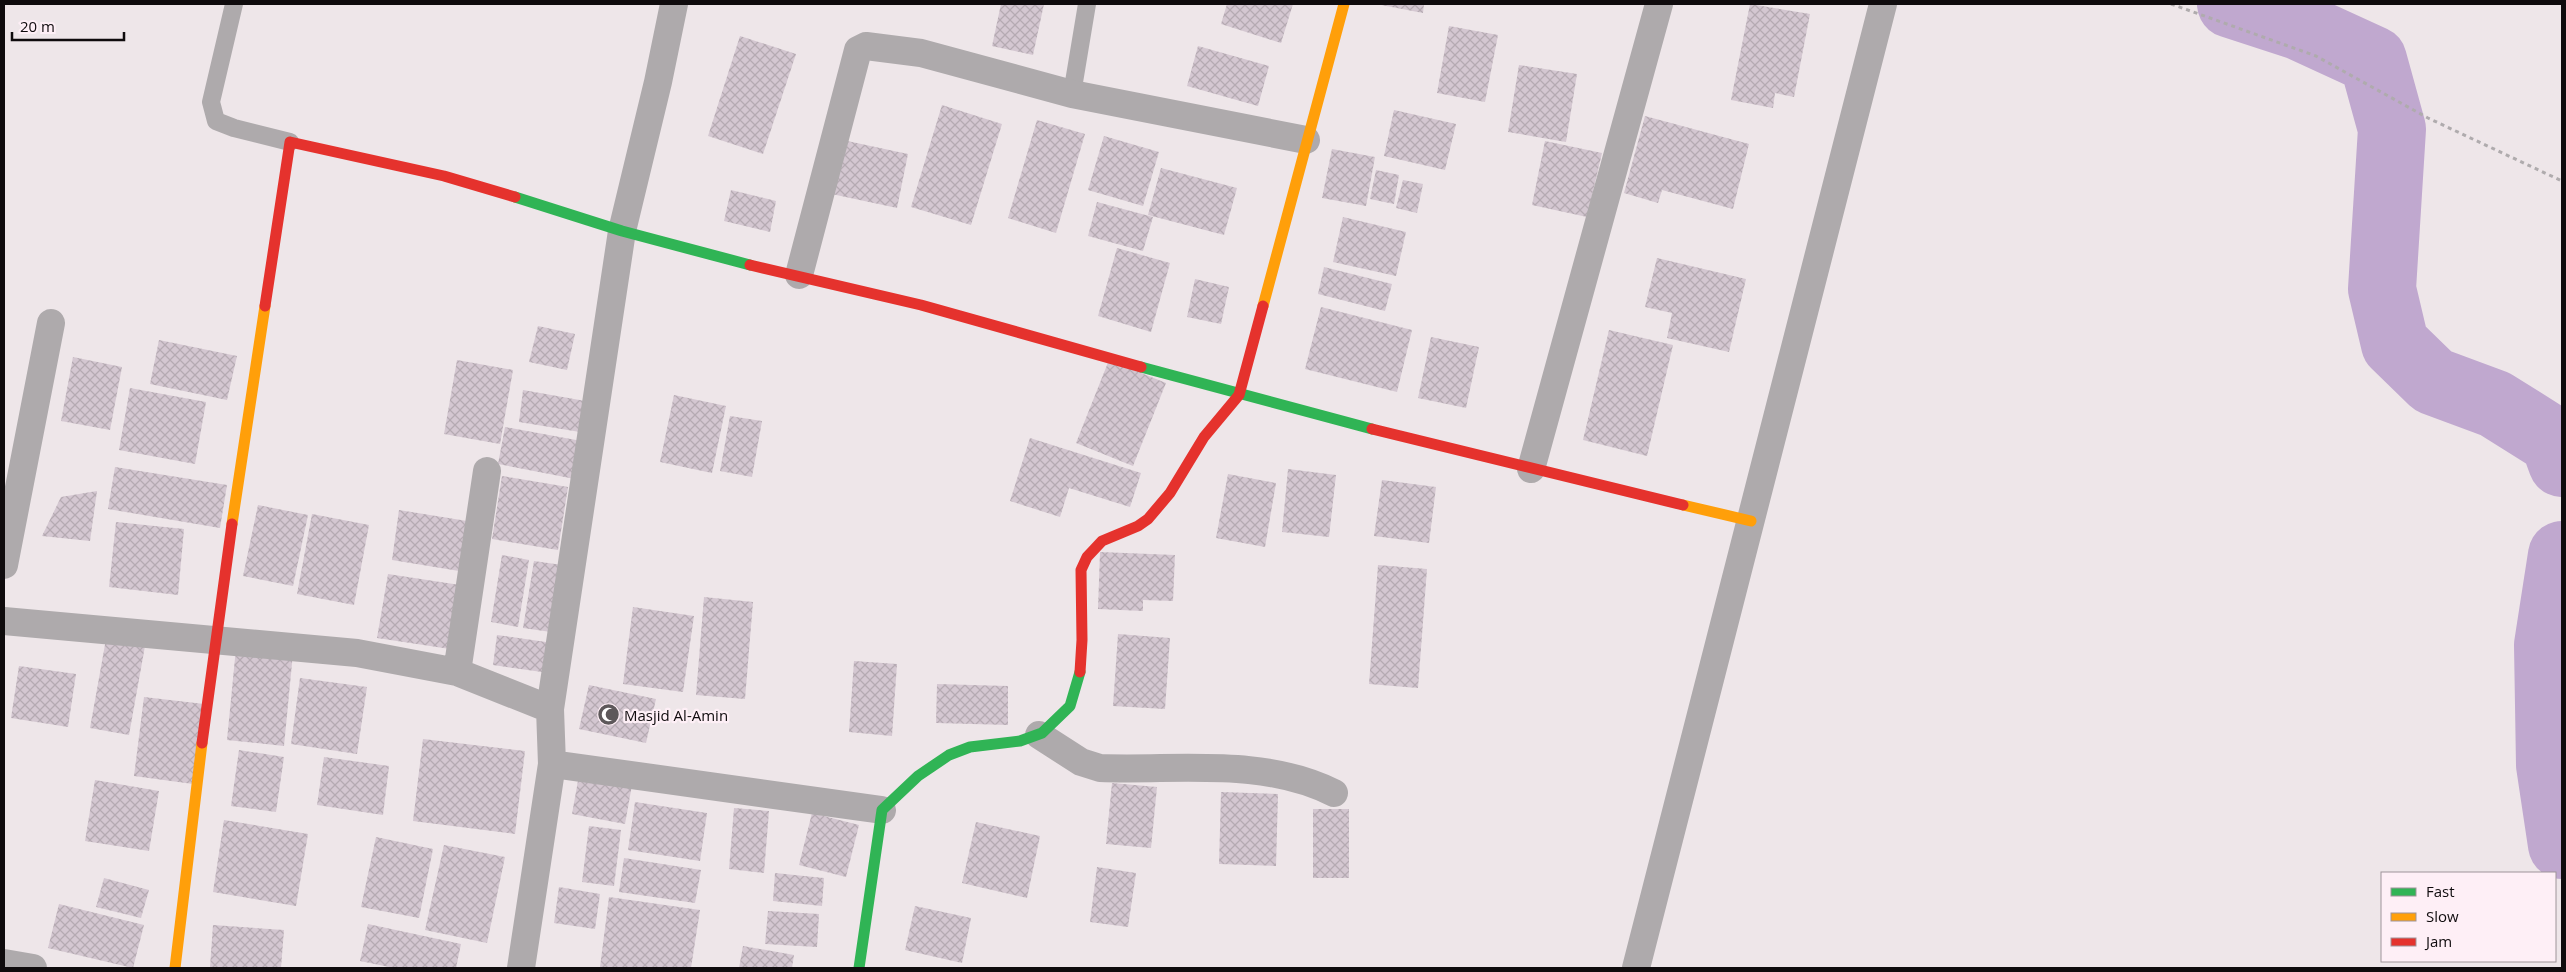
<svg xmlns="http://www.w3.org/2000/svg" width="2566" height="972" viewBox="0 0 2566 972" font-family="'Open Sans',sans-serif">
<style>
.lines{fill:none;stroke-linecap:round;stroke-linejoin:round}
.river{stroke:#c0a8cf;stroke-width:68}
.building{fill:url(#building-cross-hatch)}
.path{stroke:#afabad;stroke-width:3;stroke-dasharray:4 4;stroke-linecap:butt}
.lane{stroke:#aeaaac;stroke-width:18}
.street{stroke:#aeaaac;stroke-width:28}
.fast{stroke:#30b455;stroke-width:11}
.slow{stroke:#ff9f0a;stroke-width:11}
.jam{stroke:#e5322d;stroke-width:11}
.labels{text-anchor:middle;dominant-baseline:central;stroke-width:4.5;stroke-linejoin:round;paint-order:stroke}
.poi-label{font-size:15px;fill:#0f0b0d;stroke:#feeff6;text-anchor:start}
</style>
<defs>
<pattern id="building-cross-hatch" width="8" height="8" patternUnits="userSpaceOnUse" patternTransform="scale(1.25)"><rect width="8" height="8" fill="#d4c7d1"/><path d="M0 0l8 8M0 8l8-8" fill="none" stroke="#b5aab2"/></pattern>
</defs>
<rect width="100%" height="100%" fill="#eee6e9"/>
<g class="lines">
<path class="river" d="M 2231,4 L 2299,26 L 2373,60 L 2392,129 L 2382,289 L 2395,344 L 2433,381 L 2495,404 L 2554,441 L 2562,463
M 2562,555 L 2548,645 L 2550,765 L 2562,845"/>
</g>
<path class="building" d="M 1001,4 L 1044,4 L 1033,55 L 992,46 Z
M 1227,4 L 1293,4 L 1281,43 L 1221,24 Z
M 1376,4 L 1424,4 L 1423,13 Z
M 1750,4 L 1810,14 L 1794,97 L 1775,93 L 1773,108 L 1731,100 Z
M 1449,26 L 1498,35 L 1485,102 L 1437,93 Z
M 740,36 L 796,54 L 763,154 L 708,136 Z
M 1198,46 L 1269,66 L 1258,106 L 1187,86 Z
M 1519,65 L 1577,74 L 1566,142 L 1508,132 Z
M 942,105 L 1002,124 L 971,225 L 911,207 Z
M 1394,110 L 1456,124 L 1445,170 L 1384,156 Z
M 1645,116 L 1749,144 L 1733,209 L 1662,190 L 1658,203 L 1624,193 Z
M 1037,120 L 1085,134 L 1056,233 L 1008,218 Z
M 1104,136 L 1159,152 L 1143,206 L 1088,190 Z
M 838,139 L 908,154 L 897,208 L 827,193 Z
M 1545,141 L 1602,153 L 1587,217 L 1532,205 Z
M 1332,149 L 1375,157 L 1366,206 L 1322,198 Z
M 1161,168 L 1237,188 L 1224,235 L 1148,215 Z
M 1376,170 L 1399,175 L 1394,204 L 1370,199 Z
M 1403,180 L 1423,184 L 1417,213 L 1396,208 Z
M 731,190 L 776,201 L 770,232 L 724,221 Z
M 1097,202 L 1153,217 L 1143,251 L 1088,236 Z
M 1343,217 L 1406,232 L 1396,276 L 1333,262 Z
M 1117,248 L 1170,263 L 1151,332 L 1098,316 Z
M 1657,258 L 1746,279 L 1729,352 L 1667,338 L 1672,313 L 1645,307 Z
M 1324,267 L 1392,284 L 1385,311 L 1318,294 Z
M 1195,279 L 1229,287 L 1221,324 L 1187,317 Z
M 1321,307 L 1412,330 L 1397,392 L 1305,369 Z
M 538,326 L 575,334 L 567,370 L 529,362 Z
M 1609,330 L 1673,345 L 1647,456 L 1583,440 Z
M 1431,337 L 1479,347 L 1466,408 L 1418,398 Z
M 159,340 L 237,356 L 227,400 L 150,384 Z
M 73,357 L 122,367 L 110,430 L 61,421 Z
M 457,360 L 513,370 L 500,444 L 444,434 Z
M 1109,360 L 1166,383 L 1133,466 L 1076,443 Z
M 130,388 L 206,402 L 195,464 L 119,450 Z
M 523,390 L 591,402 L 586,433 L 519,422 Z
M 674,395 L 726,406 L 712,473 L 660,462 Z
M 730,416 L 762,421 L 752,477 L 720,471 Z
M 505,427 L 587,442 L 580,480 L 498,464 Z
M 1030,438 L 1141,473 L 1130,507 L 1069,488 L 1060,517 L 1010,501 Z
M 115,467 L 227,485 L 220,528 L 108,509 Z
M 1288,469 L 1336,475 L 1329,537 L 1282,532 Z
M 1228,474 L 1276,483 L 1265,547 L 1216,538 Z
M 502,476 L 568,487 L 558,550 L 492,539 Z
M 1382,480 L 1436,487 L 1429,543 L 1374,536 Z
M 97,491 L 90,541 L 42,536 L 61,497 Z
M 258,505 L 308,515 L 293,586 L 243,576 Z
M 399,510 L 467,521 L 459,571 L 392,560 Z
M 312,514 L 369,525 L 354,605 L 297,594 Z
M 116,522 L 184,529 L 178,595 L 109,587 Z
M 1100,552 L 1175,555 L 1173,601 L 1143,600 L 1143,611 L 1098,609 Z
M 502,555 L 529,560 L 518,627 L 491,622 Z
M 534,561 L 569,566 L 558,633 L 523,628 Z
M 1378,565 L 1427,569 L 1418,688 L 1369,684 Z
M 388,574 L 460,585 L 450,649 L 377,638 Z
M 704,597 L 753,602 L 745,699 L 696,695 Z
M 633,607 L 694,616 L 683,692 L 623,684 Z
M 1118,634 L 1170,638 L 1165,709 L 1113,706 Z
M 497,635 L 553,643 L 549,673 L 493,665 Z
M 106,639 L 145,646 L 129,735 L 90,728 Z
M 236,648 L 293,653 L 284,746 L 227,740 Z
M 854,661 L 897,664 L 892,736 L 849,732 Z
M 19,666 L 76,674 L 68,727 L 11,718 Z
M 300,678 L 367,687 L 357,754 L 291,744 Z
M 937,684 L 1008,686 L 1008,725 L 936,723 Z
M 589,685 L 656,699 L 646,743 L 579,729 Z
M 144,697 L 204,704 L 193,784 L 134,776 Z
M 423,739 L 525,751 L 515,834 L 413,821 Z
M 239,750 L 284,757 L 276,812 L 231,806 Z
M 324,757 L 389,766 L 383,815 L 317,805 Z
M 579,775 L 632,785 L 625,824 L 572,814 Z
M 95,780 L 159,791 L 149,851 L 85,841 Z
M 1112,783 L 1157,787 L 1151,848 L 1106,844 Z
M 1221,792 L 1278,794 L 1276,866 L 1219,864 Z
M 635,802 L 707,813 L 700,861 L 628,850 Z
M 734,808 L 769,811 L 764,873 L 729,869 Z
M 1313,809 L 1349,809 L 1349,878 L 1313,878 Z
M 812,813 L 859,825 L 846,877 L 799,865 Z
M 224,820 L 308,834 L 296,906 L 213,892 Z
M 976,822 L 1040,836 L 1027,898 L 962,883 Z
M 589,826 L 621,830 L 614,886 L 582,882 Z
M 376,837 L 433,849 L 419,918 L 361,907 Z
M 444,845 L 505,857 L 487,943 L 425,930 Z
M 624,858 L 701,870 L 695,903 L 619,892 Z
M 1097,867 L 1136,873 L 1128,927 L 1090,922 Z
M 775,873 L 824,878 L 822,906 L 773,901 Z
M 104,878 L 149,890 L 141,918 L 96,907 Z
M 559,887 L 600,894 L 595,929 L 554,923 Z
M 609,897 L 700,910 L 691,968 L 600,967 Z
M 59,904 L 144,925 L 133,968 L 48,948 Z
M 915,906 L 971,918 L 962,963 L 905,950 Z
M 768,911 L 819,914 L 817,947 L 765,944 Z
M 368,924 L 461,944 L 456,968 L 394,968 L 360,961 Z
M 213,925 L 284,930 L 281,968 L 210,967 Z
M 743,946 L 794,955 L 792,968 L 739,968 Z"/>
<g class="lines">
<path class="path" d="M 2171,4 L 2316,56 L 2428,118 L 2562,181"/>
<path class="lane" d="M 234,4 L 211,102 L 216,121 L 234,128 L 290,142
M 1072,94 L 1087,4"/>
<path class="street" d="M 799,275 L 858,50 L 866,46 L 921,53 L 1072,94 L 1306,140
M 1531,469 L 1659,4
M 4,565 L 51,323
M 4,621 L 357,653 L 457,672 L 550,709 L 552,764 L 521,968
M 457,672 L 487,471
M 550,709 L 622,231 L 658,82 L 674,4
M 1039,735 L 1081,762 L 1100,768 C 1178,771 1262,757 1334,793
M 552,764 L 882,810
M 4,963 L 33,968
M 1636,968 L 1883,4"/>
<path class="fast" d="M 515,197 L 622,231 L 750,265
M 1141,367 L 1372,429
M 859,968 L 882,810 L 918,776 L 949,755 L 970,747 L 1020,741 L 1042,733 L 1070,706 L 1080,672"/>
<path class="slow" d="M 1263,306 L 1344,4
M 1683,505 L 1751,521
M 232,524 L 265,306
M 175,968 L 202,743"/>
<path class="jam" d="M 750,265 L 921,305 L 1141,367
M 265,306 L 290,142 L 444,176 L 515,197
M 1372,429 L 1683,505
M 1080,672 L 1082,640 L 1081,570 L 1087,557 L 1102,541 L 1138,526 L 1148,519 L 1170,493 L 1204,437 L 1239,395 L 1263,306
M 202,743 L 232,524"/>
</g>
<defs>
<symbol id="mosque-disc" viewBox="-11 -11 22 22"><circle r="9.5" fill="#5d585a" stroke="#feeff6"/><path d="M3.5-4.9A6 6 0 1 0 3.5 4.9A5 5 0 1 1 3.5-4.9Z" fill="#fff"/></symbol>
</defs>
<g fill-rule="evenodd">
<use href="#mosque-disc" x="596" y="702" width="25" height="25"/>
</g>
<g class="labels">
<g class="poi-label">
<text x="624" y="715">Masjid Al-Amin</text>
</g>
</g>
<rect width="2566" height="972" fill="none" stroke="#0f0b0d" stroke-width="10"/>
<rect x="2381" y="872" width="175" height="90" fill="#feeff6" stroke="#9e9499"/>
<rect x="2391" y="888" width="25" height="8" fill="#30b455" stroke="#9e9499"/>
<text x="2426" y="897" font-size="15" fill="#0f0b0d">Fast</text>
<rect x="2391" y="913" width="25" height="8" fill="#ff9f0a" stroke="#9e9499"/>
<text x="2426" y="922" font-size="15" fill="#0f0b0d">Slow</text>
<rect x="2391" y="938" width="25" height="8" fill="#e5322d" stroke="#9e9499"/>
<text x="2426" y="947" font-size="15" fill="#0f0b0d">Jam</text>
<path d="M12 32v8h112v-8" fill="none" stroke="#0f0b0d" stroke-width="2.5"/>
<text x="20" y="32" font-size="15" fill="#0f0b0d" stroke="#feeff6" stroke-width="4" paint-order="stroke">20 m</text>
</svg>
